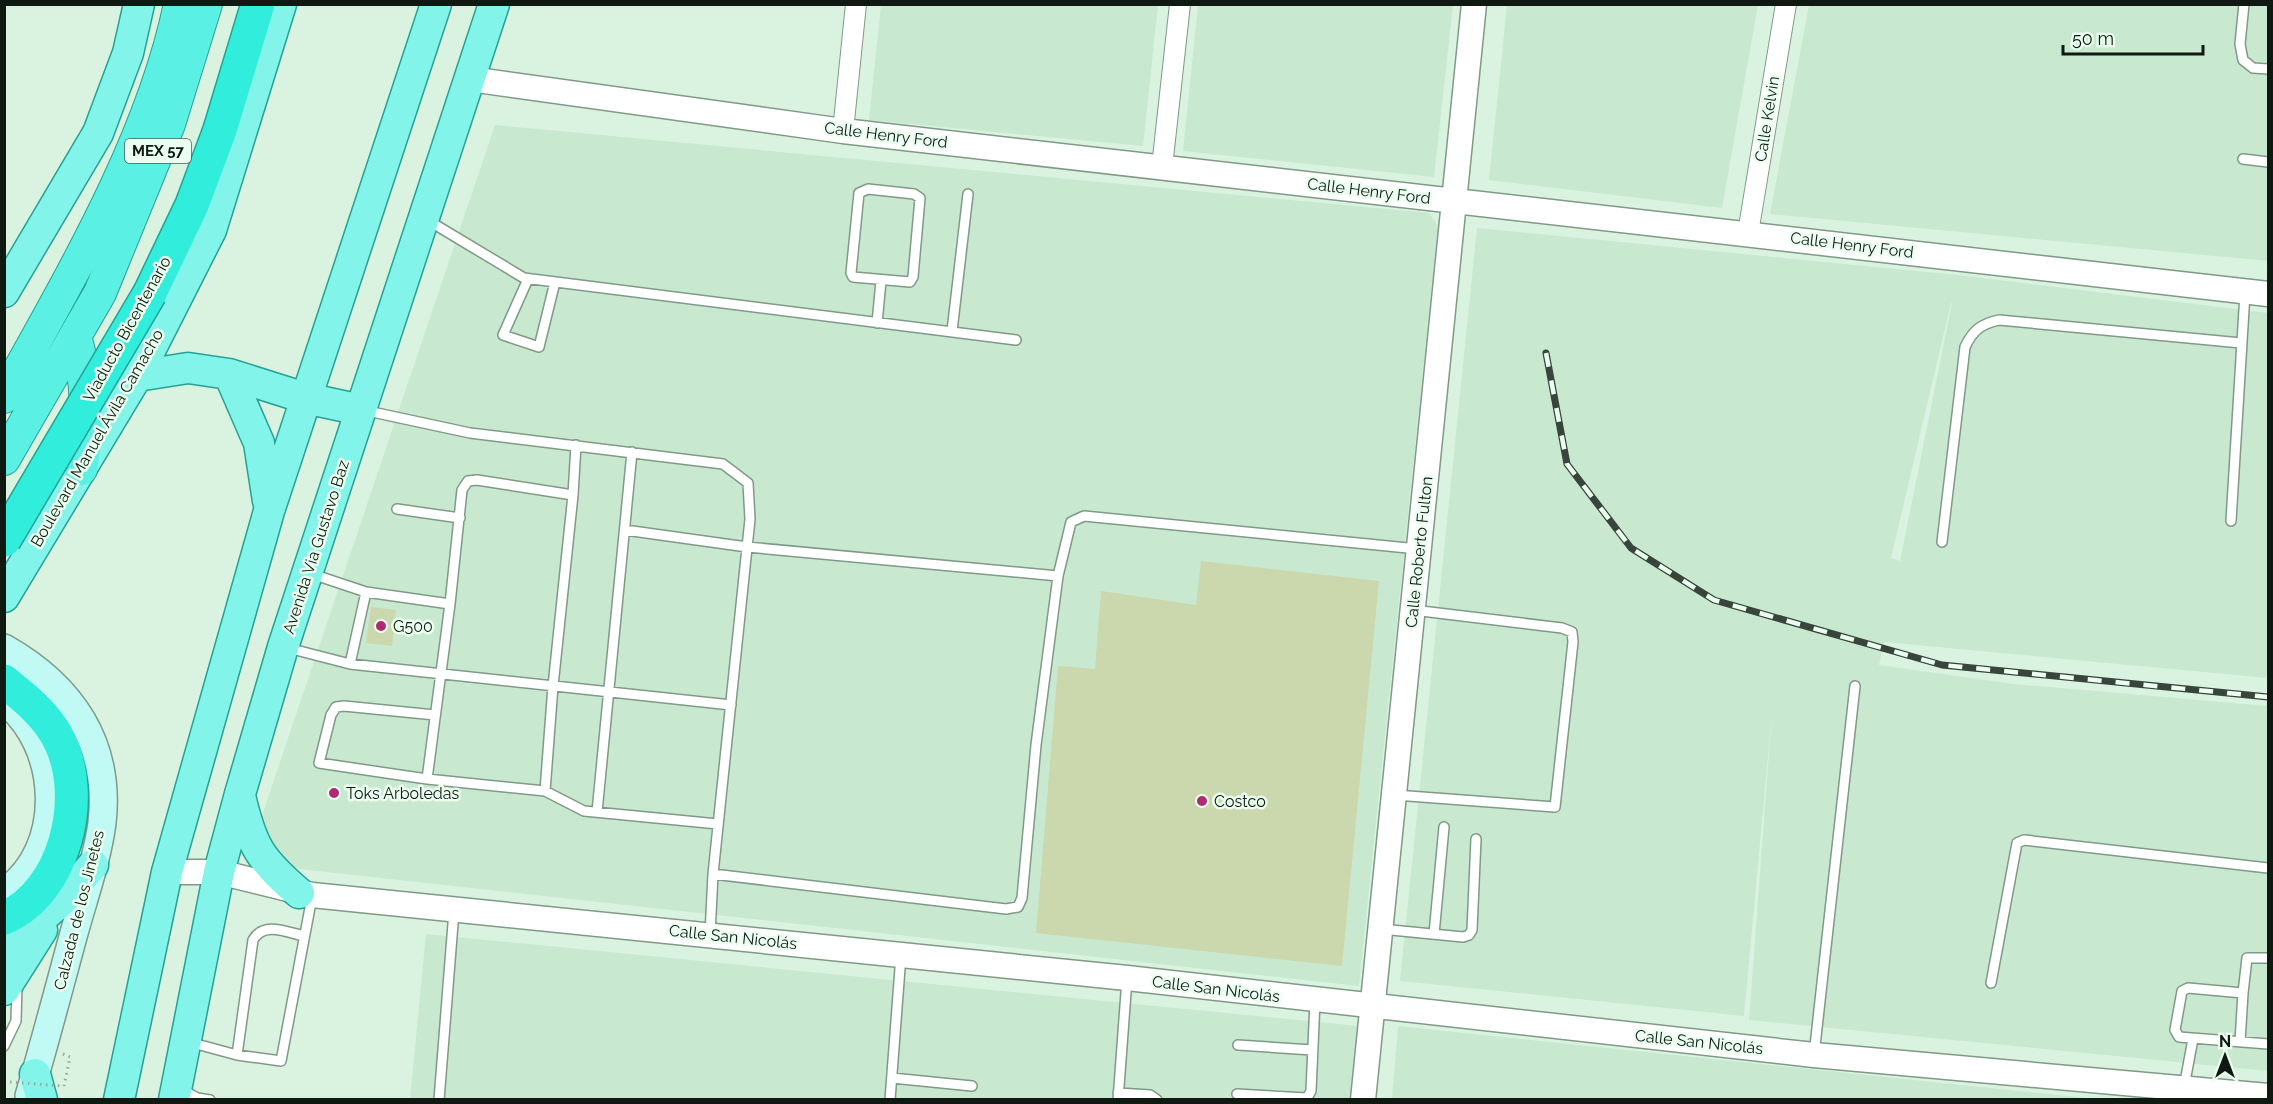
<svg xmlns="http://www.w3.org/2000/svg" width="2273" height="1104" viewBox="0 0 2273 1104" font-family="Raleway,sans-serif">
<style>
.built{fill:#c8e9d0;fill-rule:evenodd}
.building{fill:#cbd7ac}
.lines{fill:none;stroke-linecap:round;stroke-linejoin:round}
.service-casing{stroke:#819987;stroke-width:12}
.minor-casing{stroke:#819987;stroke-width:22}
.tertiary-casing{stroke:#819987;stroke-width:27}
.secondary-casing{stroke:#819987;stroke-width:30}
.primary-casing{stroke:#25a295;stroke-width:33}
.trunk-casing{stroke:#25a295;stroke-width:34}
.motorway-casing{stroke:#25a295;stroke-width:36}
.path{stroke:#96aa9b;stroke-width:3;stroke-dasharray:1.5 4.5;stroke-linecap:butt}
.service{stroke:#fff;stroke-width:9}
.minor{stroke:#fff;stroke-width:20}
.tertiary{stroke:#fff;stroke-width:24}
.secondary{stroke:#c1faf4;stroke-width:27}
.primary{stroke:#83f4ea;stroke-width:30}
.trunk{stroke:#5af0e3;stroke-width:32}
.motorway{stroke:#31eddc;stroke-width:33}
.rail-casing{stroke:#39453c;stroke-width:7}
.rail{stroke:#eaffef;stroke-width:4.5;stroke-dasharray:14;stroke-linecap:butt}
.motorway-bridge-casing{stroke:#25a295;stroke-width:36;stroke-linecap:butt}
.path-bridge{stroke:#96aa9b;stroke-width:3;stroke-dasharray:1.5 4.5;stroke-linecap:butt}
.motorway-bridge{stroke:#31eddc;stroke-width:33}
.poi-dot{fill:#ae2a74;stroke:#eaffef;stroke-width:2}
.labels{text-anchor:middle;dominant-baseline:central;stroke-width:5;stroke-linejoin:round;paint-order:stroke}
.shield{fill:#eaffef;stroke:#515d54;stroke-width:1.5}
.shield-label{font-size:15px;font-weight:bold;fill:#0f1811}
.street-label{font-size:16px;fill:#0f1811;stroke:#eaffef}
.poi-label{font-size:16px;fill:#0f1811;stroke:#eaffef;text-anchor:start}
</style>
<rect width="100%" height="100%" fill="#d9f3e0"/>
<path class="built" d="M 881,5 L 1158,5 L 1143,146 L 869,120 Z
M 1198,5 L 1453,5 L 1434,177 L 1183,151 Z
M 1507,5 L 1758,5 L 1722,208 L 1489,180 Z
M 1809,5 L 2268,5 L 2268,261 L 1770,214 Z
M 495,125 L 1429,213 L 1438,226 L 1359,986 L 246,863 Z
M 1477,228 L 1958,275 L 2268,313 L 2268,678 L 1884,642 L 1879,665 L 2014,684 L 2268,706 L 2268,1071 L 1749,1020 L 1772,713 L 1744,1016 L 1400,981 ZM 1951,303 L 1952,303 L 1900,561 L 1891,558 Z
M 426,934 L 1359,1026 L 1352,1099 L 410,1100 Z
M 1398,1026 L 2096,1099 L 1392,1099 Z"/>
<path class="building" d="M 1201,561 L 1379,581 L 1342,966 L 1036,933 L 1058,666 L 1095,669 L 1101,591 L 1196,605 Z
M 371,607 L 396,610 L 392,646 L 366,643 Z"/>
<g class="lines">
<defs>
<path id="service" d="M 2244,4 L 2240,44 L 2243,60 L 2253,68 L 2268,69
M 2243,159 L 2268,162
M 868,189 L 914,194 L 920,198 L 913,277 L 910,282 L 853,277 L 851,273 L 859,193 Z
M 429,221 L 524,278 L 1016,340
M 528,279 L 503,335 L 539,347 L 555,282
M 877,323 L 881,281
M 952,331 L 968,194
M 363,410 L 470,433 L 723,464 L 748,483 L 750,519 L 713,874 L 710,934
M 397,509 L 460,518
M 2231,521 L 2245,293
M 625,530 L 747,547 L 1058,576 L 1036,745 L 1022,898 L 1018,907 L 1006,909 L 713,874
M 1942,542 L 1965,347 C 1973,330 1981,324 1999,320 L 2241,343
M 312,574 L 366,592 L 450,604 L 427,779
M 1058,576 L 1071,522 L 1084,516 L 1418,549
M 450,604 L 462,490 L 468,481 L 477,480 L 573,495 L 576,445
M 288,648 L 350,664 L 731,705
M 350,664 L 366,592
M 435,715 L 344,706 L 336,707 L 331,715 L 319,763 L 427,779 L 545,791 L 584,811 L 718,824
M 545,791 L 553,686 L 573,495
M 1395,795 L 1555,807 L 1573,642 L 1572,632 L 1562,628 L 1413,610
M 597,812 L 632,452
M 1381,929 L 1463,937 L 1469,935 L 1472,930 L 1476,839
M 1434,934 L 1444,827
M 2268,958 L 2247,958 L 2243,993 L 2188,988 L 2182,991 L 2175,1030 L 2179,1037 L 2268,1044
M 1991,983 L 2017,843 L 2024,840 L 2268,868
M 189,1042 L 237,1055 L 281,1061 L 312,897
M 2240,1042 L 2243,993
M 1238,1045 L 1312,1050
M 4,1046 L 16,1021 L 17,985
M 237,1055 L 253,940 C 264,921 286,932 304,936
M 1814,1055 L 1855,686
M 892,1078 L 972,1086
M 2184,1087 L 2193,1039
M 181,1089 L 197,1098 L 210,1100
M 1118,1093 L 1150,1095 L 1157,1100
M 1237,1094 L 1307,1098 L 1311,1091 L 1315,1001
M 439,1100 L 454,911
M 890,1100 L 901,955
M 1118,1100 L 1127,979"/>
<path id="minor" d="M 843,131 L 856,4
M 1162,167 L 1180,4
M 1748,233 L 1786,4"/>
<path id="tertiary" d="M 470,79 L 843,131 L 2268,294
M 167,872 L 219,872 L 312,895 L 1127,978 L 1814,1055 L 2268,1096
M 1363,1100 L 1474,4"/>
<path id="secondary" d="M 4,648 C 71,686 111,743 102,823 C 97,860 84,897 74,933 C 59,988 45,1042 29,1096
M 4,701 C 62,745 67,850 4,892"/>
<path id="primary" d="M 4,292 L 98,133 L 128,53 L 139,4
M 229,374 L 259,443 L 268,501
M 137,376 L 188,368 L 229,374 L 305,398 L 361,410
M 4,597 L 137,376 L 211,230 L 281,4
M 240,796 C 252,846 259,859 299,893
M 4,951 L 60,902 L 93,865
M 4,990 L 42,930
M 35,1074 L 42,1100
M 119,1100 L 167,872 L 269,511 L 436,4
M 174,1100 L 219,872 L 240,794 L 283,647 L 494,4"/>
<path id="trunk" d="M 75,336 C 88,381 89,422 81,469
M 4,397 C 71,276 152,140 180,4
M 4,459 L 100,293 L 169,124 L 206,4"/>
<path id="motorway" d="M 150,293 L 192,205 L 220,130 L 258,4
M 4,681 C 26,699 48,716 60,742 C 87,798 65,892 4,918"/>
</defs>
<use href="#service" class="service-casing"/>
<use href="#minor" class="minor-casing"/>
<use href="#tertiary" class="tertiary-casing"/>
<use href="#secondary" class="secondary-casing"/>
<use href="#primary" class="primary-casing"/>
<use href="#trunk" class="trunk-casing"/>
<use href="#motorway" class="motorway-casing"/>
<path class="path" d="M 63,1054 L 70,1057 L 64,1086"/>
<use href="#service" class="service"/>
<use href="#minor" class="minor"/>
<use href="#tertiary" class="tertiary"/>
<use href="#secondary" class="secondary"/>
<use href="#primary" class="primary"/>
<use href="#trunk" class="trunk"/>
<use href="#motorway" class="motorway"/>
<defs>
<path id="rail" d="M 1546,353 L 1567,464 L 1631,548 L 1714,600 L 1942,665 L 2268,697"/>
</defs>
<use href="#rail" class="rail-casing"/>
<use href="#rail" class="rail"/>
<defs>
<path id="motorway-bridge" d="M 4,540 L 150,293"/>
</defs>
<use href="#motorway-bridge" class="motorway-bridge-casing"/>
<path class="path-bridge" d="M 10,1082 L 64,1086"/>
<use href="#motorway-bridge" class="motorway-bridge"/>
</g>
<g class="poi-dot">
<circle cx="381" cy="626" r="6"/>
<circle cx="334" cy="793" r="6"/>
<circle cx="1202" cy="801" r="6"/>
</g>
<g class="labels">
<rect class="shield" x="125" y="139" width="66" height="24" rx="4.5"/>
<g class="shield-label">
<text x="158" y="151">MEX 57</text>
</g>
<g class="street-label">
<text transform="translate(1767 119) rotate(-81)">Calle Kelvin</text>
<text transform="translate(886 135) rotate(7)">Calle Henry Ford</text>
<text transform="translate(1369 191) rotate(7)">Calle Henry Ford</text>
<text transform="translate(1852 245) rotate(7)">Calle Henry Ford</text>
<text transform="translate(127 329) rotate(-61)">Viaducto Bicentenario</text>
<text transform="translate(97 438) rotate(-60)">Boulevard Manuel Ávila Camacho</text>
<text transform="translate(316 547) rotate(-72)">Avenida Via Gustavo Baz</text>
<text transform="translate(1419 552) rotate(-84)">Calle Roberto Fulton</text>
<text transform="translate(79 910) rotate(-76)">Calzada de los Jinetes</text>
<text transform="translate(733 937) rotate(6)">Calle San Nicolás</text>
<text transform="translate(1216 989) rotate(7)">Calle San Nicolás</text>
<text transform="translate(1699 1042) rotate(6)">Calle San Nicolás</text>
</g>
<g class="poi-label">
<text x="393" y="626">G500</text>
<text x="346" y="793">Toks Arboledas</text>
<text x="1214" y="801">Costco</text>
</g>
</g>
<rect width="2273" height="1104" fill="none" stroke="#0f1811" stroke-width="12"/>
<g transform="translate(2225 1056)" stroke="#eaffef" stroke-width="4.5" paint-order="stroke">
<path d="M0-4.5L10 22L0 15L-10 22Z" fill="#0f1811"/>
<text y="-9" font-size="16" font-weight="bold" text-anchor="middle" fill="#0f1811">N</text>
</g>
<path d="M2063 45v9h140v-9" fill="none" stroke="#0f1811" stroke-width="3"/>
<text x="2072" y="45" font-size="18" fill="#0f1811" stroke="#eaffef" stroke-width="4.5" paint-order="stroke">50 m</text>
</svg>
